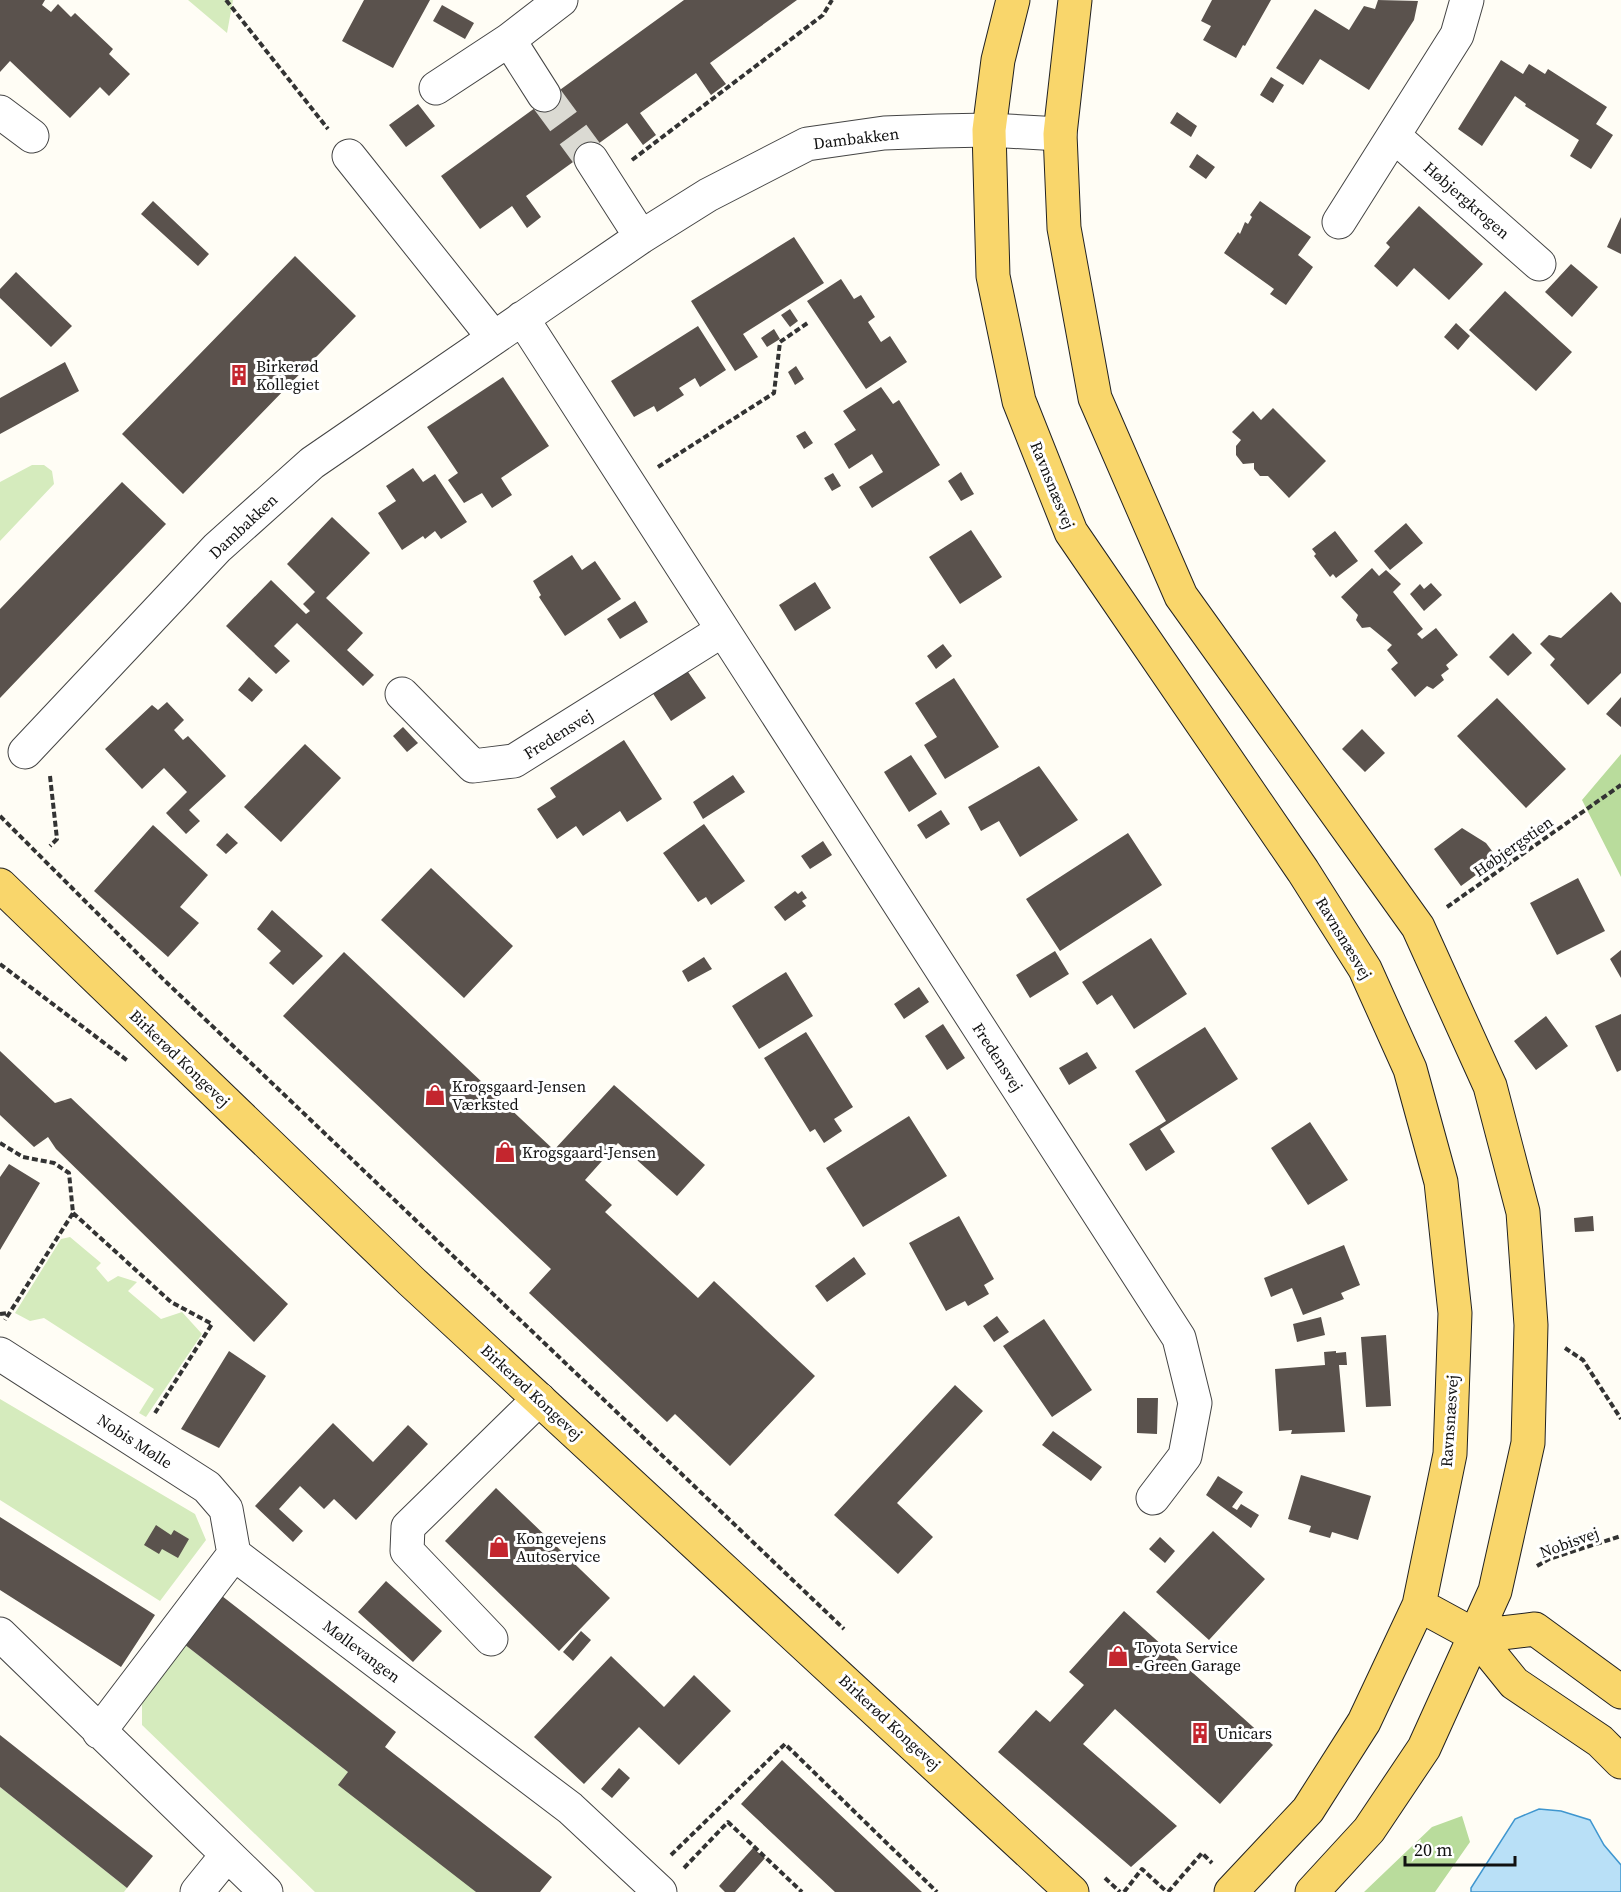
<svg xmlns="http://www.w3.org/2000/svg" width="1621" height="1892" viewBox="0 0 1621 1892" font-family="'Source Serif 4',serif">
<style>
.green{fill:#d5ebbd}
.forest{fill:#b9dc9c}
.water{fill:#b9e0f7;stroke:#3f96cf;stroke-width:1.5}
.building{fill:#5a524d}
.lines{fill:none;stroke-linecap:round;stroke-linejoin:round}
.minor-tunnel{stroke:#dbdad3;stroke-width:33;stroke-dasharray:33 16;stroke-linecap:butt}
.minor-casing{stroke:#444;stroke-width:35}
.major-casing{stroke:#222;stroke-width:35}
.path{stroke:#333;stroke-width:4;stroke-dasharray:6 3;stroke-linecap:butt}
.minor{stroke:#fff;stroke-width:33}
.major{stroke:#f9d66b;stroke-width:33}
.labels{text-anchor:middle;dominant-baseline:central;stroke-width:6;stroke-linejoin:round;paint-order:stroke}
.street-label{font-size:16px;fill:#111;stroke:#fff}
.poi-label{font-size:16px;fill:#111;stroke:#fff;text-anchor:start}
</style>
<rect width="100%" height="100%" fill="#fffdf5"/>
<path class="green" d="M 188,0 L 233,0 L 227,33 Z
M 32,465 L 44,465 L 52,471 L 54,484 L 0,541 L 0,482 Z
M 70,1237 L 101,1263 L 96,1268 L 108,1282 L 118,1276 L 137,1282 L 128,1291 L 161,1319 L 182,1312 L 202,1334 L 146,1417 L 139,1413 L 154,1389 L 44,1318 L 30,1321 L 15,1313 L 61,1239 Z
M 0,1399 L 195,1514 L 206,1540 L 160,1601 L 0,1500 Z
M 184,1644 L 348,1772 L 476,1892 L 315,1892 L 142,1725 L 142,1700 Z
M 0,1787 L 127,1888 L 124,1892 L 0,1892 Z"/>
<path class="forest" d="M 1621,754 L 1621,877 L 1582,800 Z
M 1462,1816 L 1470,1842 L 1435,1892 L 1364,1892 L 1432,1827 Z"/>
<path class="water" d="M 1539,1809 L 1561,1811 L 1590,1820 L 1604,1845 L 1621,1865 L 1621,1892 L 1471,1892 L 1471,1888 L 1515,1819 Z"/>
<path class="building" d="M 0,0 L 45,0 L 42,5 L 51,12 L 58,4 L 71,17 L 75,13 L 113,49 L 109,54 L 130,74 L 109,96 L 100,87 L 70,118 L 10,61 L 0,72 Z
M 364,0 L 430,0 L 393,68 L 342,41 Z
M 684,0 L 797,0 L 710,63 L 726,84 L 711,95 L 696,73 L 640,113 L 656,135 L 643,145 L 627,123 L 526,196 L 541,217 L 527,228 L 512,206 L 480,229 L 441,176 Z
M 1212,0 L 1271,0 L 1245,46 L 1243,45 L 1236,58 L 1203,40 L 1211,26 L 1201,21 Z
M 1378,0 L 1418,1 L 1414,20 L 1369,90 L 1320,59 L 1303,85 L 1276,68 L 1315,9 L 1349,30 L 1364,6 L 1375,9 Z
M 442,5 L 474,23 L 465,39 L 433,21 Z
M 1501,60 L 1523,74 L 1529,64 L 1545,74 L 1548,69 L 1607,107 L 1596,124 L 1613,135 L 1591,169 L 1570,156 L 1579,140 L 1525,106 L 1526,104 L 1515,96 L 1482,146 L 1458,129 Z
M 1271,77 L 1284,85 L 1273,103 L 1260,95 Z
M 418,104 L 435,126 L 406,147 L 389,125 Z
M 1177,112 L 1197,126 L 1191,137 L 1170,123 Z
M 1197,154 L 1215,167 L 1206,179 L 1189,167 Z
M 153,201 L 209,254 L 198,266 L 141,214 Z
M 1260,201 L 1311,237 L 1298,255 L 1313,267 L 1286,305 L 1270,294 L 1274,289 L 1224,253 L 1238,232 L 1240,234 L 1245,222 L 1248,224 L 1252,217 L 1250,215 Z
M 1419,206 L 1483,264 L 1449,300 L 1414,268 L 1397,287 L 1374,266 L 1390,247 L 1386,243 Z
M 1621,217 L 1621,254 L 1607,247 Z
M 794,237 L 824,283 L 743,334 L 758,357 L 735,371 L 691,301 Z
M 295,256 L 356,316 L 183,494 L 122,434 Z
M 1571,264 L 1598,287 L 1572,317 L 1545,292 Z
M 16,272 L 72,326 L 51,347 L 0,298 L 0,289 Z
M 841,279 L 854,299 L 861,295 L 875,317 L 868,322 L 881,342 L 890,336 L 907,362 L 866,389 L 807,301 Z
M 1505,291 L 1572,352 L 1536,391 L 1469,330 Z
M 790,309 L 798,321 L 790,327 L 781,315 Z
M 1456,323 L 1470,336 L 1458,350 L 1444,337 Z
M 698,326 L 726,370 L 700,387 L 695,378 L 679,388 L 684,395 L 657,412 L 654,406 L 634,417 L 611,381 Z
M 774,329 L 780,339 L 767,347 L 761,338 Z
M 65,362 L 79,391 L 0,434 L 0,398 Z
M 796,366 L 804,379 L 795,385 L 788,372 Z
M 503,377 L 549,446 L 501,478 L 512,495 L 492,508 L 482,493 L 464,503 L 448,480 L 458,473 L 427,427 Z
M 881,387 L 893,404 L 899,400 L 940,465 L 872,508 L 859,487 L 883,472 L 872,454 L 849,469 L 834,444 L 856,430 L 843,411 Z
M 1273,408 L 1326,461 L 1289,498 L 1268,476 L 1260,476 L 1254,469 L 1254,463 L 1243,464 L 1236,455 L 1236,446 L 1241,440 L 1232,432 L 1253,411 L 1261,420 Z
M 805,431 L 813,443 L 804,449 L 796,436 Z
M 413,468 L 423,482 L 435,474 L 467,522 L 441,539 L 435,531 L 425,539 L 423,536 L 402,550 L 378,513 L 396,501 L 386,486 Z
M 961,472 L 974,494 L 961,501 L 948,481 Z
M 833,473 L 841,486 L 832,491 L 824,478 Z
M 122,482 L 166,524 L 0,698 L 0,609 Z
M 332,517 L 370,553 L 326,598 L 363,633 L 347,650 L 374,675 L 363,686 L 297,623 L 274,646 L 290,661 L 276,674 L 226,626 L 271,580 L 306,614 L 310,611 L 303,604 L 315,592 L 287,564 Z
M 1406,523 L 1423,543 L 1390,570 L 1374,551 Z
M 971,530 L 1002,577 L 960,604 L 929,557 Z
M 1335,531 L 1358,561 L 1336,578 L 1333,574 L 1330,577 L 1314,556 L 1316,554 L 1312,549 Z
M 572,555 L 582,570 L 595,561 L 621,599 L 565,636 L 539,597 L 541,595 L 533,581 Z
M 1372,568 L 1379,576 L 1386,570 L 1401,584 L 1393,592 L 1423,629 L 1417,634 L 1422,639 L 1436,628 L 1458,655 L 1446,665 L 1449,669 L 1441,675 L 1444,680 L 1433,689 L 1427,686 L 1415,697 L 1391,669 L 1398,663 L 1387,650 L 1392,645 L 1370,627 L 1362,628 L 1356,620 L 1358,615 L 1341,597 Z
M 815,582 L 831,608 L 795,631 L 779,605 Z
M 1431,583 L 1442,595 L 1424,611 L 1410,594 L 1420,584 L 1424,589 Z
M 1611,592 L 1621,603 L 1621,673 L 1588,705 L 1550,665 L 1555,659 L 1540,644 L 1549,635 L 1561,638 Z
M 635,601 L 648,622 L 620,639 L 607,619 Z
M 1513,633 L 1532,653 L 1508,676 L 1489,657 Z
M 943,644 L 952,656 L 936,669 L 927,656 Z
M 686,669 L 706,698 L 671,721 L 652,692 Z
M 249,677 L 263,690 L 252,702 L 238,690 Z
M 954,678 L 999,747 L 945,779 L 924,745 L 937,737 L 915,703 Z
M 1621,697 L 1621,727 L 1606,714 Z
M 1497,698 L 1566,769 L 1526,808 L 1457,736 Z
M 167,702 L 184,720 L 174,730 L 183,740 L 188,736 L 226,776 L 189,810 L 200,821 L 186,834 L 166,813 L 187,792 L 164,768 L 142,789 L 105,749 L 152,705 L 158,710 Z
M 403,727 L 418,743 L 407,752 L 393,736 Z
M 1362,729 L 1385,753 L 1365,772 L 1342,749 Z
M 624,740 L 662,799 L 627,822 L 620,811 L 583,836 L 576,826 L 557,839 L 537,809 L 556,797 L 550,788 Z
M 305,744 L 341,778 L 281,842 L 244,807 Z
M 911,755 L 937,794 L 909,812 L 884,772 Z
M 1039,766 L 1078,820 L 1020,857 L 999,821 L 981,831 L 968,807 Z
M 733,775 L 745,792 L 703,819 L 693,802 Z
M 941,810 L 950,824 L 926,839 L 917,825 Z
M 704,824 L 745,881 L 711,905 L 706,897 L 698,902 L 663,853 Z
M 153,825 L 208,875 L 180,907 L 199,923 L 168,957 L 94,891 Z
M 1462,828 L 1486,843 L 1498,859 L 1461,886 L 1434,849 Z
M 227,833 L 238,843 L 226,854 L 216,845 Z
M 1128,833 L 1162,885 L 1060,951 L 1026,899 Z
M 823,841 L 832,855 L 810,869 L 801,856 Z
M 431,868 L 513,946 L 464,998 L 381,920 Z
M 1578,878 L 1605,931 L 1557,955 L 1530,903 Z
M 795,891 L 798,894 L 802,891 L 807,898 L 802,901 L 806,906 L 785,921 L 774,907 Z
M 272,910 L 323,956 L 293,985 L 269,963 L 281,951 L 257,929 Z
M 1151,938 L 1187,994 L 1134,1029 L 1112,995 L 1097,1005 L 1082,982 Z
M 1621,950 L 1621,978 L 1610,959 Z
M 1055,951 L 1069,974 L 1030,998 L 1016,975 Z
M 344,952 L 554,1150 L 614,1085 L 705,1165 L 677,1196 L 618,1143 L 585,1180 L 612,1205 L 605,1212 L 698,1298 L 714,1281 L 815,1376 L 730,1466 L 675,1414 L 667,1422 L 529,1293 L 551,1269 L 283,1016 Z
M 704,957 L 712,969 L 688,982 L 682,971 Z
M 786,972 L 813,1016 L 759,1049 L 732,1006 Z
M 919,987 L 929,1002 L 904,1019 L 894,1004 Z
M 1621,1014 L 1621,1070 L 1617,1072 L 1595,1026 Z
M 1546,1016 L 1568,1046 L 1536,1070 L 1514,1041 Z
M 943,1024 L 965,1058 L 947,1070 L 925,1036 Z
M 1205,1027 L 1238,1079 L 1160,1129 L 1175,1152 L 1146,1171 L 1129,1144 L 1166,1121 L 1135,1071 Z
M 806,1032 L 853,1107 L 834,1119 L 842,1131 L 824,1143 L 815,1129 L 810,1132 L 764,1058 Z
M 0,1051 L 55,1103 L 71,1098 L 288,1304 L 254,1342 L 56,1149 L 48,1137 L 34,1147 L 0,1115 Z
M 1087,1052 L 1097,1068 L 1069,1085 L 1059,1068 Z
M 909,1116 L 947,1176 L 863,1227 L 826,1168 Z
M 1310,1122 L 1348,1180 L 1308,1205 L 1271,1148 Z
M 9,1164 L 40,1183 L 0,1250 L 0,1177 Z
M 959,1216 L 994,1279 L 984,1285 L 989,1294 L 968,1306 L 965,1301 L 946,1311 L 909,1243 Z
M 1593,1216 L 1594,1231 L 1575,1232 L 1574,1218 Z
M 1344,1245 L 1360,1285 L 1341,1293 L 1344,1299 L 1303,1315 L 1292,1288 L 1271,1297 L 1264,1278 Z
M 854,1257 L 866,1274 L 827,1302 L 815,1286 Z
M 997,1316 L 1009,1332 L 994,1342 L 983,1326 Z
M 1321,1317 L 1325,1335 L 1297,1342 L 1293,1324 Z
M 1044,1319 L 1092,1390 L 1052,1417 L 1003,1346 Z
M 1386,1335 L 1391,1406 L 1366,1407 L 1361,1337 Z
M 229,1351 L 266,1376 L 219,1448 L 181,1429 Z
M 1336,1351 L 1336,1353 L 1346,1352 L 1347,1365 L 1339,1365 L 1345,1432 L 1291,1434 L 1292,1430 L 1279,1431 L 1275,1369 L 1325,1365 L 1324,1352 Z
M 955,1385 L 983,1411 L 897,1503 L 933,1537 L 898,1574 L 834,1515 Z
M 1137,1398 L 1158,1398 L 1157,1434 L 1137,1433 Z
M 333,1423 L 373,1462 L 408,1425 L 428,1444 L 356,1520 L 334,1499 L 324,1509 L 300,1486 L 279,1509 L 303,1531 L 293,1542 L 255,1506 Z
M 1053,1431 L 1102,1467 L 1091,1481 L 1042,1445 Z
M 1301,1475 L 1371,1496 L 1358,1540 L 1332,1532 L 1330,1538 L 1309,1532 L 1311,1526 L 1288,1519 Z
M 1218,1476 L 1243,1492 L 1232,1507 L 1237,1510 L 1241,1504 L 1259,1515 L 1251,1528 L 1206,1495 Z
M 496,1488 L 610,1598 L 559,1651 L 445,1541 Z
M 0,1517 L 155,1615 L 121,1667 L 0,1590 Z
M 156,1525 L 171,1535 L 174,1530 L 189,1539 L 178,1558 L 162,1549 L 159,1554 L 144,1545 Z
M 1213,1531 L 1265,1579 L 1209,1640 L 1156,1592 Z
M 1160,1537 L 1175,1551 L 1165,1563 L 1149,1549 Z
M 386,1581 L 442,1631 L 413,1662 L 358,1612 Z
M 222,1596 L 396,1732 L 385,1747 L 552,1877 L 540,1892 L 476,1892 L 338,1785 L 348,1772 L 184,1644 Z
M 1124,1611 L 1273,1745 L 1220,1804 L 1115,1709 L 1083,1744 L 1177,1826 L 1131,1867 L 998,1752 L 1036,1710 L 1050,1722 L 1084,1685 L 1069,1672 Z
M 581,1631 L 591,1640 L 573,1661 L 563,1652 Z
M 611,1656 L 664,1707 L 694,1675 L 731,1711 L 679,1765 L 639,1727 L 584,1784 L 534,1737 Z
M 0,1735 L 153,1856 L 127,1888 L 0,1787 Z
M 782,1760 L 922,1892 L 835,1892 L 741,1804 Z
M 619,1768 L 630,1778 L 612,1798 L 601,1789 Z
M 753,1848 L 765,1858 L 735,1892 L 725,1892 L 719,1886 Z"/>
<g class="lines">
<path class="minor-tunnel" d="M 544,95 L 591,159"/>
<defs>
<path id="minor" d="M 509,40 L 544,95
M 436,88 L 509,40 L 561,0
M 0,112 L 32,136
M 1394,136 L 1539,264
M 349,156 L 494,338
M 591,159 L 641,237
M 1339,222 L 1457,35 L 1467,0
M 522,318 L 1179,1338 L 1195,1403 L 1185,1456 L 1153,1498
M 402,694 L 473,766 L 514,761 L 723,630
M 25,752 L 217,548 L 312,463 L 641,237 L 708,195 L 807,144 L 884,133 L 938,131 L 989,130 L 1060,134
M 0,1354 L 207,1487 L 226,1509 L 234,1554
M 0,1634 L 266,1892
M 491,1639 L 407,1551 L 408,1527 L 539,1399
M 99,1732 L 234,1554 L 570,1808 L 660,1892
M 197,1892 L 227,1855"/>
<path id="major" d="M 1013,0 L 998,60 L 989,130 L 993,276 L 1019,401 L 1071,532 L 1303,871 L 1365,969 L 1410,1069 L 1441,1182 L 1455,1313 L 1450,1454 L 1419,1605 L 1364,1722 L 1308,1810 L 1231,1892
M 1075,0 L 1060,134 L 1064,228 L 1095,398 L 1181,596 L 1418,927 L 1490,1086 L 1523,1212 L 1531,1325 L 1528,1443 L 1495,1591 L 1424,1748 L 1369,1830 L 1312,1892
M 0,885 L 411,1281 L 1072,1892
M 1419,1605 L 1476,1636 L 1514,1683 L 1600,1741 L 1621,1762
M 1476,1636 L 1535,1629 L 1621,1692"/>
</defs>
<use href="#minor" class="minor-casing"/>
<use href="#major" class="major-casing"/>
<path class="path" d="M 226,0 L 328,129
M 632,160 L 823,15 L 832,0
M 658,467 L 774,393 L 780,342 L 809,322
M 50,776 L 57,839 L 50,846
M 0,816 L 164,980 L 844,1629
M 1447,907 L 1621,785
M 0,964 L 128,1061
M 0,1143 L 23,1157 L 54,1163 L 69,1173 L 73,1213 L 5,1320
M 73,1213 L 171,1302 L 212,1324 L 155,1413
M 0,1314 L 8,1313
M 1565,1348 L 1583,1360 L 1621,1419
M 1537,1566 L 1549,1559 L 1621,1536
M 671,1855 L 785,1744 L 937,1892
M 684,1868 L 728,1822 L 802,1892
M 1105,1878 L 1120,1892
M 1124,1892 L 1142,1869 L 1167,1892
M 1168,1892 L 1202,1853 L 1212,1863"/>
<use href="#minor" class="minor"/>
<use href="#major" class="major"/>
</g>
<defs>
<symbol id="building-bare" viewBox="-9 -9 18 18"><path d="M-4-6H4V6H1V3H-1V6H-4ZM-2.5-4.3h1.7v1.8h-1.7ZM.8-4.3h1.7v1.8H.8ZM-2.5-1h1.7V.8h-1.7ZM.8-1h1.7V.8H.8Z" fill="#c4262e" stroke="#fff" stroke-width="2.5" paint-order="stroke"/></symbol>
<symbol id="shop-bare" viewBox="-9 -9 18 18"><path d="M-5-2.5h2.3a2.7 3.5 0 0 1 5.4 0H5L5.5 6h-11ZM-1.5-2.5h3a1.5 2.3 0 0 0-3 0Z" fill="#c4262e" stroke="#fff" stroke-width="2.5" paint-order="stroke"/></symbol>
</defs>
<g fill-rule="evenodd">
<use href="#building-bare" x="224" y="360" width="30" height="30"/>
<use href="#shop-bare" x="420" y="1080" width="30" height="30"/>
<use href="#shop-bare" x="490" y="1137" width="30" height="30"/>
<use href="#shop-bare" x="484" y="1532" width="30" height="30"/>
<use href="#shop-bare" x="1103" y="1641" width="30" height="30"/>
<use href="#building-bare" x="1185" y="1718" width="30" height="30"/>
</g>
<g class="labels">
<g class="street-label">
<text transform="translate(856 138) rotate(-7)">Dambakken</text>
<text transform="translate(1467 200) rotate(41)">Høbjergkrogen</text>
<text transform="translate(1053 485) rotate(68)">Ravnsnæsvej</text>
<text transform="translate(243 526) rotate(-43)">Dambakken</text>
<text transform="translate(558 734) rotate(-32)">Fredensvej</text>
<text transform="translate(1513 846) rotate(-35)">Høbjergstien</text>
<text transform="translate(1344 938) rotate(59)">Ravnsnæsvej</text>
<text transform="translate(998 1057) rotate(57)">Fredensvej</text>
<text transform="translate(180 1058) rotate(44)">Birkerød Kongevej</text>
<text transform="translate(532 1392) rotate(43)">Birkerød Kongevej</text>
<text transform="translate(1449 1421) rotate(-86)">Ravnsnæsvej</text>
<text transform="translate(135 1441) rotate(33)">Nobis Mølle</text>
<text transform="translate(1569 1542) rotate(-20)">Nobisvej</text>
<text transform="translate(362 1651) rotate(37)">Møllevangen</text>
<text transform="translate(890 1722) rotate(43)">Birkerød Kongevej</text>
</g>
<g class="poi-label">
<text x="256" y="366">Birkerød<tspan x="256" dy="18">Kollegiet</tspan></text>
<text x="452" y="1086">Krogsgaard-Jensen<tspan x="452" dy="18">Værksted</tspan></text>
<text x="522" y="1152">Krogsgaard-Jensen</text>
<text x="516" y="1538">Kongevejens<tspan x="516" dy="18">Autoservice</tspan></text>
<text x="1135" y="1647">Toyota Service<tspan x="1135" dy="18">- Green Garage</tspan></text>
<text x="1217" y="1733">Unicars</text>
</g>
</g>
<path d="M1405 1856v9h110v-9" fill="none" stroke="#111111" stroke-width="3"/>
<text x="1414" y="1856" font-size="18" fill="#111111" stroke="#ffffff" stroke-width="4.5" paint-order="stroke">20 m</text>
</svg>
